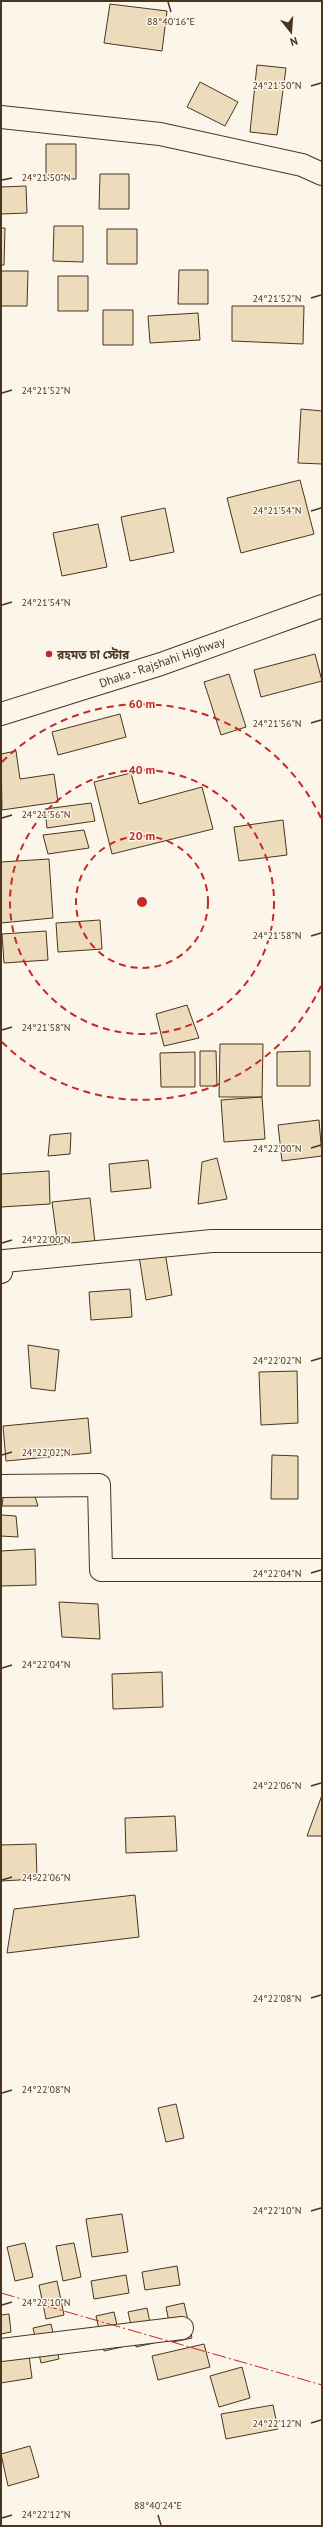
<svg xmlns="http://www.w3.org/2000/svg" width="323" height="2527" viewBox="0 0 323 2527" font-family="'PT Sans','Noto Sans Bengali',sans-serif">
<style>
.building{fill:#ecdcbc;stroke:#4a3520}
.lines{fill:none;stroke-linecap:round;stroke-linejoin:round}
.minor-casing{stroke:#4a3520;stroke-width:24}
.highway-casing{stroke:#4a3520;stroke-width:24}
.minor{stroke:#fbf6e9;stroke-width:22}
.highway{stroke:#fbf6e9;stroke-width:22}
.power{stroke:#c62828;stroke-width:1;stroke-dasharray:14 3 2 3;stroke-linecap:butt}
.ticks{fill:none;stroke:#4a3520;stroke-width:1.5}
.ring{fill:none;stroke:#c62828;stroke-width:2;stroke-dasharray:7 5}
.poi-dot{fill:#c62828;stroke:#fbf6e9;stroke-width:1.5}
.labels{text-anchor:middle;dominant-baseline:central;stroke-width:3;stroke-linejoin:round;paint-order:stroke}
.poi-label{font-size:12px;font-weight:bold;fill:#4a3520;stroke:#fbf6e9;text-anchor:start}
.street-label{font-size:12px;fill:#4a3520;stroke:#fbf6e9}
.ticks-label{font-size:10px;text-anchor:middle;fill:#4a3520;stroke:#fbf6e9;stroke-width:3;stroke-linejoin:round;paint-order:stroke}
.centre{fill:#c62828;stroke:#fbf6e9;stroke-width:2}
.ring-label{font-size:12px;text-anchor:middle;font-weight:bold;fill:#c62828;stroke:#fbf6e9;stroke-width:3;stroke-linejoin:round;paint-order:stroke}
</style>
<rect width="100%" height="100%" fill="#fbf6e9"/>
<path class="building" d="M 110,4 L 167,11 L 162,51 L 104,43 Z
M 257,65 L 286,68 L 277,135 L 250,132 Z
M 200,82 L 238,102 L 225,126 L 187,107 Z
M 46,144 L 76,144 L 76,179 L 46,179 Z
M 100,174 L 129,174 L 129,209 L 99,209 Z
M 26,186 L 27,213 L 1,214 L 1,187 Z
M 54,226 L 83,226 L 83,262 L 53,261 Z
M 1,228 L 5,228 L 4,265 L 1,265 Z
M 107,229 L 137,229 L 137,264 L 107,264 Z
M 179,270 L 208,270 L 208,304 L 178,304 Z
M 1,271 L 28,271 L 27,306 L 1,306 Z
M 58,276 L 88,276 L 88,311 L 58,311 Z
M 232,306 L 304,306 L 303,344 L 232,341 Z
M 103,310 L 133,310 L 133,345 L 103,345 Z
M 198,313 L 200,340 L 150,343 L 148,316 Z
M 301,409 L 322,411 L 322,464 L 298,463 Z
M 300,480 L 314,534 L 241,553 L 227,498 Z
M 165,508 L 174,552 L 130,561 L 121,517 Z
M 98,524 L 107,567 L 62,576 L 53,533 Z
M 315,654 L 322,681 L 261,697 L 254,670 Z
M 229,674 L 246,727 L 221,735 L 204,682 Z
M 120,714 L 126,737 L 58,755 L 52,732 Z
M 16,751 L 20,779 L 54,774 L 58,802 L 2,810 L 1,754 Z
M 131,773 L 139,804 L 202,787 L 213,829 L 112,854 L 94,782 Z
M 91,803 L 95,821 L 47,828 L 45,809 Z
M 283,820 L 287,855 L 239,861 L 234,827 Z
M 84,830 L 89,848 L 48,854 L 43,835 Z
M 49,859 L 53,918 L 1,923 L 1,862 Z
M 100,920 L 102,949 L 58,952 L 56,923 Z
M 46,931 L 48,960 L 4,963 L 2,934 Z
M 187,1005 L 199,1038 L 164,1046 L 156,1014 Z
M 220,1044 L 263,1044 L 262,1097 L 219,1097 Z
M 200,1051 L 216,1051 L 217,1086 L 200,1086 Z
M 310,1051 L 310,1086 L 277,1086 L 277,1052 Z
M 195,1052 L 195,1087 L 161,1087 L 160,1053 Z
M 262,1097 L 265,1139 L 224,1142 L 221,1100 Z
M 319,1120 L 322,1156 L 282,1161 L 278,1125 Z
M 71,1133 L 70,1154 L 48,1156 L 50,1135 Z
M 217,1158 L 227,1199 L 198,1204 L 202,1162 Z
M 148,1160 L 151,1188 L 111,1192 L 109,1164 Z
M 49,1171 L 50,1204 L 1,1207 L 1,1174 Z
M 90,1198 L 95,1243 L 58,1247 L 52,1202 Z
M 165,1252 L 172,1295 L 146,1300 L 139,1256 Z
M 130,1289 L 132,1317 L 91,1320 L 89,1292 Z
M 28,1345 L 59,1350 L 55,1391 L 31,1388 Z
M 297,1371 L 298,1423 L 261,1425 L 259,1372 Z
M 88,1418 L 91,1453 L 6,1461 L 3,1426 Z
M 272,1455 L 298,1456 L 298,1499 L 271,1499 Z
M 4,1491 L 34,1493 L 38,1506 L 2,1506 Z
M 1,1515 L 16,1516 L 18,1537 L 1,1536 Z
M 35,1549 L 36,1585 L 1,1586 L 1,1551 Z
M 59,1602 L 98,1604 L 100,1639 L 62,1637 Z
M 162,1672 L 163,1707 L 113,1709 L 112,1674 Z
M 322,1795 L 322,1836 L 307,1836 Z
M 175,1816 L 177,1851 L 126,1853 L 125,1818 Z
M 36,1844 L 37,1879 L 1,1881 L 1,1845 Z
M 135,1895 L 139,1937 L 7,1953 L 14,1909 Z
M 176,2104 L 184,2138 L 166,2142 L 158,2108 Z
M 122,2214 L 128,2252 L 92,2257 L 86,2219 Z
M 25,2243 L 33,2277 L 15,2281 L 7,2247 Z
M 74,2243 L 81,2277 L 63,2281 L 56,2246 Z
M 177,2266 L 180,2285 L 145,2290 L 142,2272 Z
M 126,2275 L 129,2293 L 94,2299 L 91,2281 Z
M 57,2281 L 64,2315 L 46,2319 L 39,2285 Z
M 184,2303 L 192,2338 L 173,2342 L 166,2307 Z
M 147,2308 L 154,2343 L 136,2347 L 128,2312 Z
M 114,2312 L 122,2347 L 104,2351 L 96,2316 Z
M 9,2314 L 11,2332 L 1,2334 L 1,2315 Z
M 51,2324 L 59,2359 L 41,2363 L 33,2328 Z
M 204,2344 L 210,2367 L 158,2380 L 152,2356 Z
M 29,2355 L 32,2378 L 1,2383 L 1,2359 Z
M 242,2367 L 250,2398 L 219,2407 L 210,2376 Z
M 273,2405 L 278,2429 L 226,2439 L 221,2414 Z
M 30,2446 L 39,2477 L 8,2486 L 1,2454 Z"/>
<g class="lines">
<defs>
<path id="minor" d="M 1,117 L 160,134 L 302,165 L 322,174
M 1,1272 L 4,1261 L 212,1241 L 322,1241
M 1,1486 L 99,1485 L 101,1570 L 322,1570
M 1,2350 L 182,2328"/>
<path id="highway" d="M 1,714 L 161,664 L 322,606"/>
</defs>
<use href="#minor" class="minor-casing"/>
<use href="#highway" class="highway-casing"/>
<use href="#minor" class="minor"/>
<use href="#highway" class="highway"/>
<path class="power" d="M 1,2293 L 322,2385"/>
</g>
<path class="ticks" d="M 168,2 L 171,12M 311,86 L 321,83M 2,180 L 12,178M 311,298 L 321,295M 2,393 L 12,390M 311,511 L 321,508M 2,605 L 12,602M 311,723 L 321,720M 2,818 L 12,815M 311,936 L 321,933M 2,1030 L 12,1027M 311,1148 L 321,1145M 2,1243 L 12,1240M 311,1361 L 321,1358M 2,1455 L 12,1452M 311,1573 L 321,1570M 2,1668 L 12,1665M 311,1786 L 321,1783M 2,1880 L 12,1877M 311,1998 L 321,1995M 2,2093 L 12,2090M 311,2211 L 321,2208M 2,2305 L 12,2302M 311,2423 L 321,2420M 158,2515 L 161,2525M 2,2518 L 12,2515"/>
<g class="ring">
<circle cx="142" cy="902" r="66"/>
<circle cx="142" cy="902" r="132"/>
<path d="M321 986A198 198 0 0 1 2 1042M2 762A198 198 0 0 1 321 818"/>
</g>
<circle class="poi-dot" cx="49" cy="654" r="4"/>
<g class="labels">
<g class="poi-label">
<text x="57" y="654">রহমত চা স্টোর</text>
</g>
<g class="street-label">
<text transform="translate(162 662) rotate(-19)">Dhaka - Rajshahi Highway</text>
</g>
</g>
<g class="ticks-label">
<text x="171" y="25">88°40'16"E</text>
<text x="277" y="89">24°21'50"N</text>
<text x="46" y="181">24°21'50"N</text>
<text x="277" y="302">24°21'52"N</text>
<text x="46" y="394">24°21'52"N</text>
<text x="277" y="514">24°21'54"N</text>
<text x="46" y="606">24°21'54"N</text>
<text x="277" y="727">24°21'56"N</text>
<text x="46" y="818">24°21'56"N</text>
<text x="277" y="939">24°21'58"N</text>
<text x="46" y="1031">24°21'58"N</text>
<text x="277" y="1152">24°22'00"N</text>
<text x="46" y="1243">24°22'00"N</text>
<text x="277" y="1364">24°22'02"N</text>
<text x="46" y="1456">24°22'02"N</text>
<text x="277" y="1577">24°22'04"N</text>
<text x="46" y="1668">24°22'04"N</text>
<text x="277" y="1789">24°22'06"N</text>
<text x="46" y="1881">24°22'06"N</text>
<text x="277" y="2002">24°22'08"N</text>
<text x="46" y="2093">24°22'08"N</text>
<text x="277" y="2214">24°22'10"N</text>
<text x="46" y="2306">24°22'10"N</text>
<text x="277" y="2427">24°22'12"N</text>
<text x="158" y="2509">88°40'24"E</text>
<text x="46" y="2518">24°22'12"N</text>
</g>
<circle cx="142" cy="902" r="6" class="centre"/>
<g class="ring-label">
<text x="142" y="708">60 m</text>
<text x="142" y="774">40 m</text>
<text x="142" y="840">20 m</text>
</g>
<rect width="323" height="2527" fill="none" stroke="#4a3520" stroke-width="4"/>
<g transform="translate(291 32) rotate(163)" stroke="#fbf6e9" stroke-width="3" paint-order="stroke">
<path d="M0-3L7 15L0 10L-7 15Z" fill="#4a3520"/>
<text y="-6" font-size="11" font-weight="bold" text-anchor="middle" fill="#4a3520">N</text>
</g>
</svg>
